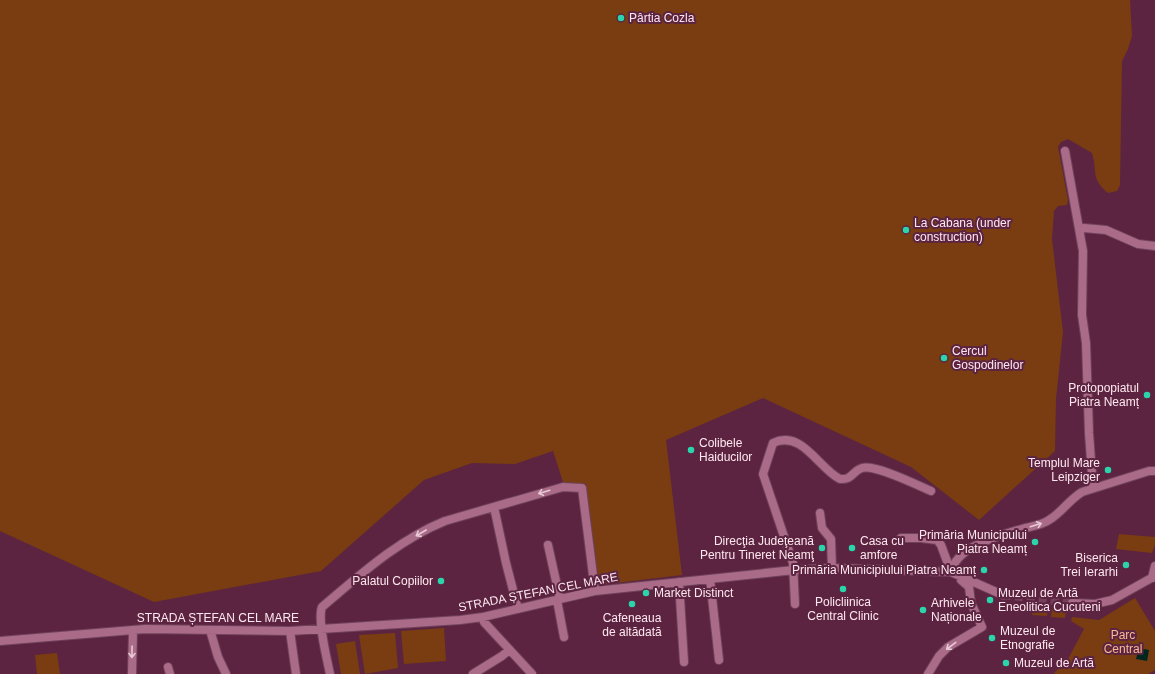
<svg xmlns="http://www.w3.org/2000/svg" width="1155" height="674" viewBox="0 0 1155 674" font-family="Helvetica,sans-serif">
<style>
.green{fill:#793d11}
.water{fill:#00271d}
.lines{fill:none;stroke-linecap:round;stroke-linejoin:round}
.minor-tunnel{stroke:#74415a;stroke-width:8;stroke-dasharray:8 4;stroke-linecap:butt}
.minor-casing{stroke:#70425b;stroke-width:10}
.minor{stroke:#aa6b88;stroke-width:8}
.oneway{stroke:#e9c9d6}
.poi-dot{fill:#2bd5ac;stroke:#5c2440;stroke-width:1.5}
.labels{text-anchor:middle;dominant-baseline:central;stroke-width:4;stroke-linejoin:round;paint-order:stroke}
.poi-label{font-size:12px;fill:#fee8f0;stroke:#5c2440;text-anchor:start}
.street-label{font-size:12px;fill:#fee8f0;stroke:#5c2440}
.park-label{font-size:12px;fill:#f8b994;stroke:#5c2440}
</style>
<rect width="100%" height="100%" fill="#5c2440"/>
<path class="green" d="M 0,0 L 1130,0 L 1132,36 L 1128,49 L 1122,61 L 1120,185 L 1117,191 L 1108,193 C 1090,178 1098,172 1092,153 L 1068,139 L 1061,142 L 1058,147 L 1068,200 L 1067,205 L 1058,206 L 1054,211 L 1052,239 L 1063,332 L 1056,399 L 1055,451 L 979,520 L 911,467 L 763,398 L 666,440 L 682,575 L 599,585 L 586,484 L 563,482 L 553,451 L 515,464 L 472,463 L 424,480 L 321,571 L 154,602 L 0,531 Z
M 1119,534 L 1155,537 L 1155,545 L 1152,553 L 1116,549 Z
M 1135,598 L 1155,631 L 1155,670 L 1148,674 L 1055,674 L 1054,673 L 1068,659 L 1084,629 L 1071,621 L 1072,617 L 1099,620 Z
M 1033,607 L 1048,608 L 1047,616 L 1032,615 Z
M 1052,608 L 1066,609 L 1065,618 L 1051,617 Z
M 444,628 L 446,661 L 404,664 L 401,631 Z
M 395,633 L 398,668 L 365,674 L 359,635 Z
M 355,641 L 360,674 L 341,674 L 336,644 Z
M 57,653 L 60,674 L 37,674 L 35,655 Z"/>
<path class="water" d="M 1139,648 L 1149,650 L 1147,661 L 1136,659 Z"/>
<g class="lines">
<path class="minor-tunnel" d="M 1003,595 L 1072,603"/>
<defs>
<path id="minor" d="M 1065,151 L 1083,251 L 1082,315 L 1086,343 L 1089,433 L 1093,488
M 1084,228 L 1106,230 L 1138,244 L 1155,246
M 494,507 L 506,563 L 518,609
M 820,513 L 822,528 L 831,539 L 832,568
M 901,538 L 921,538 L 937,540 L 941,545 L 948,564 L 952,566
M 548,545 L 560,599
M 951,572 C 957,545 1002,535 1025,528 C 1033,526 1042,525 1049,520 C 1061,513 1069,500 1082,492 L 1149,471 L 1155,471
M 1152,578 L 1155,566
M 710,579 L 719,660
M 679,582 L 684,662
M 557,600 L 564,637
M 1072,603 L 1095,604 L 1112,600 L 1155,576
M 795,604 L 793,563 L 763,474 L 773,443 C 802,429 819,469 840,479 C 853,480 852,471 862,468 C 875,464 917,485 931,491
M 483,617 L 484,622 L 532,674
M 210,630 L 218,657 L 226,674
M 290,631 L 296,674
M 0,641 L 145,629 L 290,631 L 460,620 L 483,617 L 595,591 L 794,570 L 832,568 L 951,572 L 1003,595
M 168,667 L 170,674
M 132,674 L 133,630
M 330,674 C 327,659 317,620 322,607 C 360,575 398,540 445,521 L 563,487 L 582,488 L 595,591
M 473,674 L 502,656 L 509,650
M 928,674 L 939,656 L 948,647 L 982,627 L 971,603 L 969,587 L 961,580"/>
</defs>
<use href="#minor" class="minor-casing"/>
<use href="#minor" class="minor"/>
</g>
<defs><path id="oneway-shaft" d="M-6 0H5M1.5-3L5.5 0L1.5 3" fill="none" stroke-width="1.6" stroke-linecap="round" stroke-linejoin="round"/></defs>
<g class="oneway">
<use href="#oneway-shaft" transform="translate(544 492) rotate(163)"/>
<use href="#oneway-shaft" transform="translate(1036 525) rotate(-17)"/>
<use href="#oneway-shaft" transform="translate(421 533) rotate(150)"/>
<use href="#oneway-shaft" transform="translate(951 646) rotate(143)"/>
<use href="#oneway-shaft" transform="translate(132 652) rotate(91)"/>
</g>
<g class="poi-dot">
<circle cx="621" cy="18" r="4"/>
<circle cx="906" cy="230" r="4"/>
<circle cx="944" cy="358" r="4"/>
<circle cx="1147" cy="395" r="4"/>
<circle cx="691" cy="450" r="4"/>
<circle cx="1108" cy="470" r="4"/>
<circle cx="1035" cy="542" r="4"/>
<circle cx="822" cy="548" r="4"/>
<circle cx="852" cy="548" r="4"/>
<circle cx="1126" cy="565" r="4"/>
<circle cx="984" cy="570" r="4"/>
<circle cx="441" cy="581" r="4"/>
<circle cx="843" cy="589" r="4"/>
<circle cx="646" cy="593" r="4"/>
<circle cx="990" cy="600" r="4"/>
<circle cx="632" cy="604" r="4"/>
<circle cx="923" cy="610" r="4"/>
<circle cx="992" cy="638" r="4"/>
<circle cx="1006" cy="663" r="4"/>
</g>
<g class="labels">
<g class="poi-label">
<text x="629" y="18">Pârtia Cozla</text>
<text x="914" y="223">La Cabana (under<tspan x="914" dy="14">construction)</tspan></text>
<text x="952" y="351">Cercul<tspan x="952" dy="14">Gospodinelor</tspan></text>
<text x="1139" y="388" text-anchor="end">Protopopiatul<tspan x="1139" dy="14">Piatra Neamț</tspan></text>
<text x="699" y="443">Colibele<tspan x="699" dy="14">Haiducilor</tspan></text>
<text x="1100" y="463" text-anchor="end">Templul Mare<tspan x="1100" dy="14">Leipziger</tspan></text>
<text x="1027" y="535" text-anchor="end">Primăria Municipului<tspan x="1027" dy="14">Piatra Neamț</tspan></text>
<text x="814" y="541" text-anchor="end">Direcţia Judeţeană<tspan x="814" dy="14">Pentru Tineret Neamţ</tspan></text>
<text x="860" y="541">Casa cu<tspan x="860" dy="14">amfore</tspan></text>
<text x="1118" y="558" text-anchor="end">Biserica<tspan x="1118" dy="14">Trei Ierarhi</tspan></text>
<text x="976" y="570" text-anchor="end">Primăria Municipiului Piatra Neamț</text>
<text x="433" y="581" text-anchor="end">Palatul Copiilor</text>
<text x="654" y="593">Market Distinct</text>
<text x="998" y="593">Muzeul de Artă<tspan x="998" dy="14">Eneolitica Cucuteni</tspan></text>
<text x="843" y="602" text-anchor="middle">Policliinica<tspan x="843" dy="14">Central Clinic</tspan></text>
<text x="931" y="603">Arhivele<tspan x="931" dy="14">Naționale</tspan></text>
<text x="632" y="618" text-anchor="middle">Cafeneaua<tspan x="632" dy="14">de altădată</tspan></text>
<text x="1000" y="631">Muzeul de<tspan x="1000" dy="14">Etnografie</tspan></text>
<text x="1014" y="663">Muzeul de Artă</text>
</g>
<g class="street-label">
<text transform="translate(538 592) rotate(-11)">STRADA ȘTEFAN CEL MARE</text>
<text x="218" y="618">STRADA ȘTEFAN CEL MARE</text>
</g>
<g class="park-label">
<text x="1123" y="635">Parc<tspan x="1123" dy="14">Central</tspan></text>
</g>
</g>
</svg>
